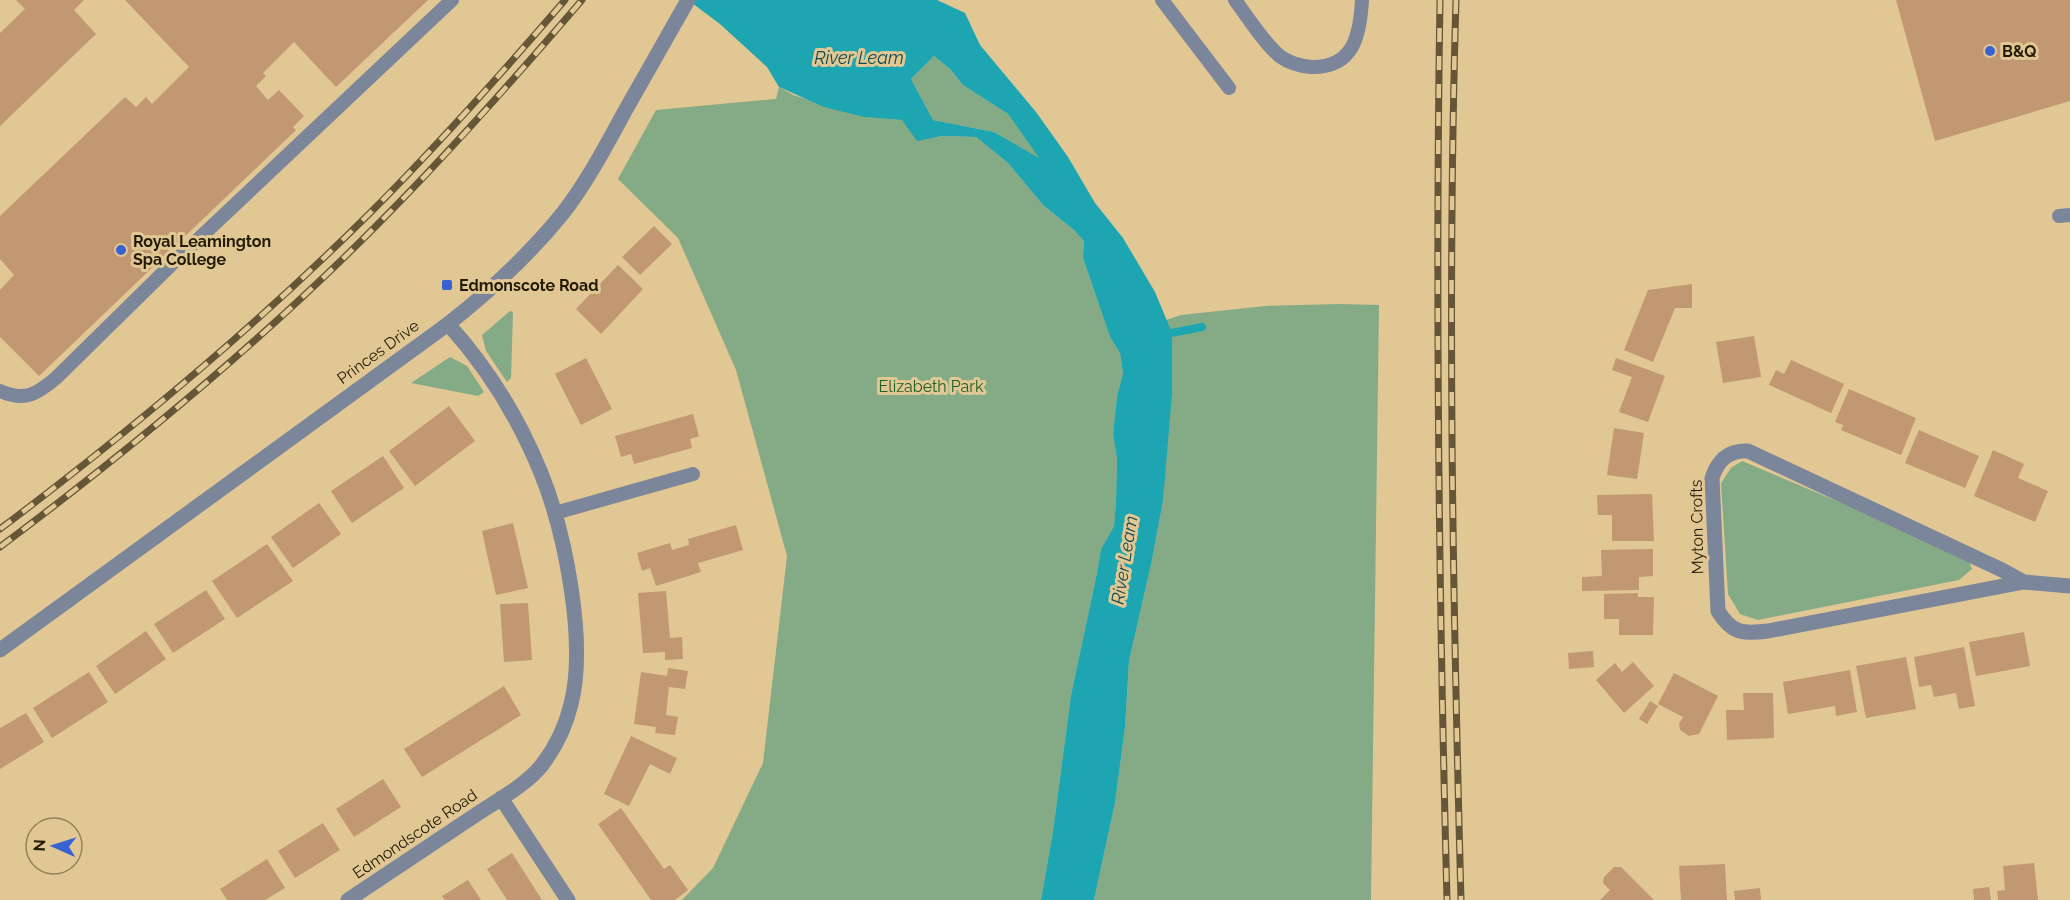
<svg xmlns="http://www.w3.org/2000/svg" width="2070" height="900" viewBox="0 0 2070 900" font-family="Raleway,sans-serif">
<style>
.green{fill:#84ab85}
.water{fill:#1da5b2;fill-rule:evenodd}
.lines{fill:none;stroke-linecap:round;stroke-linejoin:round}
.stream{stroke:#1da5b2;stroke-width:8}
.building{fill:#c19871}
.service{stroke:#7c869a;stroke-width:14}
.minor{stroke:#7c869a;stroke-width:15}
.tertiary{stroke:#7c869a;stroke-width:15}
.rail-casing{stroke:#655637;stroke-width:7}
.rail{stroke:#e0c794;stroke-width:4.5;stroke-dasharray:14;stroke-linecap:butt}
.poi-dot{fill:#3862d2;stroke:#e0c794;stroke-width:2}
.labels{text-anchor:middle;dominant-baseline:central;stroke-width:6;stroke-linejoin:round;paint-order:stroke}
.poi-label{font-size:16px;font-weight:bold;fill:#241b06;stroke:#e0c794;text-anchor:start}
.street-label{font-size:16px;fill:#241b06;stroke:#e0c794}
.park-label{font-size:16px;fill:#1f6027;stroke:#e0c794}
.water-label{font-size:18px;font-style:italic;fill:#154a50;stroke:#e0c794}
</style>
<rect width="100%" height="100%" fill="#e0c794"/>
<path class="green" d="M 934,56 L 950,69 L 963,85 L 1008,114 L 1040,159 L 994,132 L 933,120 L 911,79 Z
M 779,87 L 793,95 L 864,117 L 903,120 L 917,140 L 942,136 L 976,137 L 1008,163 L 1043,205 L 1074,230 L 1084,241 L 1083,258 L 1110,337 L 1120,353 L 1123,375 L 1117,396 L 1113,434 L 1117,459 L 1116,501 L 1114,526 L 1101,549 L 1097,573 L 1071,695 L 1053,831 L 1041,900 L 682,900 L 713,868 L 763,763 L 787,556 L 736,370 L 678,238 L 618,179 L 656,110 L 776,99 Z
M 1339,304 L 1379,305 L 1371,900 L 1094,900 L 1115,803 L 1125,728 L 1129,661 L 1152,560 L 1163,501 L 1172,333 L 1166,320 L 1181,315 L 1265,306 Z
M 510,311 L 513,312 L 511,378 L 507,382 L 486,351 L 482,335 Z
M 450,357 L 467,366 L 484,392 L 478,396 L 411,383 Z
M 1742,461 L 1967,556 L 1972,569 L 1959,580 L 1758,620 L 1740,614 L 1728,594 L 1721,483 L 1731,468 Z"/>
<path class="water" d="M 688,0 L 937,0 L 965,13 L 980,45 L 1036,112 L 1068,157 L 1095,203 L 1123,238 L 1155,292 L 1172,333 L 1172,393 L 1163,501 L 1152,560 L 1129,661 L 1125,728 L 1115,803 L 1094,900 L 1041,900 L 1053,831 L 1071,695 L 1097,573 L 1101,549 L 1114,526 L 1116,501 L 1117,459 L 1113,434 L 1117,396 L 1123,374 L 1120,353 L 1110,337 L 1083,258 L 1084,241 L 1074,230 L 1043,205 L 1008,163 L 976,137 L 942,136 L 917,141 L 902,120 L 864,117 L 824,107 L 779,87 L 767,67 L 720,24 ZM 934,56 L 950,69 L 963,85 L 1008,114 L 1039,158 L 994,132 L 933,120 L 911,79 Z"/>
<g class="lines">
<path class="stream" d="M 1161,335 L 1202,327"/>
</g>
<path class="building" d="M 16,0 L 84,0 L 74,10 L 96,34 L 0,126 L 0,33 L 25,9 Z
M 125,0 L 428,0 L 336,87 L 294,42 L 263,73 L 266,76 L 256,86 L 268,100 L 279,90 L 304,116 L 293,127 L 296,130 L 39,376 L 0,337 L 0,290 L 14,275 L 0,259 L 0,216 L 125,97 L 136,107 L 146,97 L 152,104 L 189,67 Z
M 1896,0 L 2070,0 L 2070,101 L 1935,141 Z
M 654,226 L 672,244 L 640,275 L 622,257 Z
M 618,265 L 643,289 L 601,334 L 576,309 Z
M 1692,284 L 1692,308 L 1675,308 L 1653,362 L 1624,350 L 1648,290 Z
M 1754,336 L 1761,377 L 1723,383 L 1716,342 Z
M 586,358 L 612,409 L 581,425 L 555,374 Z
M 1616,358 L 1665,376 L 1648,422 L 1619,412 L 1632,377 L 1612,370 Z
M 1791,360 L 1844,384 L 1831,413 L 1769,385 L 1776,370 L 1784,374 Z
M 1849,389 L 1916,418 L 1901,455 L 1841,430 L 1843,425 L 1835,422 Z
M 449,406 L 475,441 L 415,486 L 389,451 Z
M 693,414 L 699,436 L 690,439 L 692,448 L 634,464 L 631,454 L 621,457 L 615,436 Z
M 1614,428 L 1644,433 L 1637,479 L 1607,475 Z
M 1919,430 L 1979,456 L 1965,488 L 1905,463 Z
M 1993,450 L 2024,464 L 2018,478 L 2048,491 L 2035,522 L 1974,496 Z
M 383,456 L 404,488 L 352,523 L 331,491 Z
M 1652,494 L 1654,541 L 1612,541 L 1612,515 L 1598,515 L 1597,495 Z
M 319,503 L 341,534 L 293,568 L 271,537 Z
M 513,523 L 528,588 L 496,595 L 482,531 Z
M 736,525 L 743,550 L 698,563 L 701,572 L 656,586 L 650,568 L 642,571 L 637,553 L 670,543 L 672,550 L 689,545 L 688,539 Z
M 267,544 L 293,581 L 237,618 L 212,581 Z
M 1653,549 L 1653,576 L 1639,577 L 1639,590 L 1582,591 L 1582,577 L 1602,576 L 1601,550 Z
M 206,590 L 225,619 L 173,653 L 154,624 Z
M 666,591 L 670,638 L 682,637 L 683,659 L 665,660 L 665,652 L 643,653 L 638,593 Z
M 1638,593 L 1638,597 L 1654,597 L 1653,635 L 1619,635 L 1619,619 L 1604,619 L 1604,594 Z
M 528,603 L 532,660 L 504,662 L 500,604 Z
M 146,631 L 166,659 L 115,694 L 96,666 Z
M 2024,632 L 2030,666 L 1976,676 L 1969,642 Z
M 1964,647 L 1975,706 L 1959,709 L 1956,693 L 1934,697 L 1931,685 L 1919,687 L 1914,657 Z
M 1593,651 L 1594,667 L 1569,669 L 1568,653 Z
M 1906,657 L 1916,709 L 1866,718 L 1856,666 Z
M 1633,662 L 1654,686 L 1624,713 L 1596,680 L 1615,663 L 1622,672 Z
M 668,668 L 688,671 L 685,689 L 669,687 L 666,715 L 678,717 L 675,735 L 655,733 L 656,727 L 634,724 L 641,672 L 667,676 Z
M 1850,670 L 1857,712 L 1836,716 L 1835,706 L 1788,714 L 1783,682 Z
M 89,672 L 108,702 L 52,738 L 33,708 Z
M 1674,673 L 1718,696 L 1699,734 L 1689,736 L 1680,730 L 1679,724 L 1683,717 L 1658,704 Z
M 504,686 L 521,715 L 422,777 L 404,749 Z
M 1743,693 L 1773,693 L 1774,738 L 1727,740 L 1726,710 L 1744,710 Z
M 1650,701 L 1658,706 L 1647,724 L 1639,719 Z
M 26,713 L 44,742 L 0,769 L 0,728 Z
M 631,736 L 677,758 L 670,774 L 650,764 L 629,806 L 604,794 Z
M 383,779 L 401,807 L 354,837 L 336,809 Z
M 621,808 L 664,869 L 670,865 L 688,890 L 675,900 L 651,900 L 598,824 Z
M 323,823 L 340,850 L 295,878 L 278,851 Z
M 512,853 L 542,900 L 507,900 L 487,869 Z
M 267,859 L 285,888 L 265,900 L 227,900 L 220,889 Z
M 2034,863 L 2038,900 L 1998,900 L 1997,891 L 2005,890 L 2003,866 Z
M 1725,864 L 1727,900 L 1681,900 L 1679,866 Z
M 1614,867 L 1621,867 L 1654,900 L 1600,900 L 1610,890 L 1603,883 L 1604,877 Z
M 468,880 L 481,900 L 445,900 L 442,896 Z
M 1989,887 L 1991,900 L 1974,900 L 1973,889 Z
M 1760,888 L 1761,900 L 1735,900 L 1734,891 Z"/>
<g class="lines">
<path class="service" d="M 1162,0 L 1229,88
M 1235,0 C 1247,16 1266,46 1281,57 C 1291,64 1300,66 1311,67 C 1354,68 1360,35 1362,0
M 2059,216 L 2070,215
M 0,391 C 25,402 37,394 56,378 L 173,263 L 452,0
M 555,513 L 693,474"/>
<path class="minor" d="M 2024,582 L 2002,570 L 1748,451 C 1728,450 1718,460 1712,478 L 1718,611 C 1732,634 1743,634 1768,631 L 2024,582 L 2070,586
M 501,798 L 568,900
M 348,900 C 391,871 434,843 477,814 C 497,801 527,784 542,765 C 555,748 566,725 571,704 C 587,642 565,532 541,473 C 519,419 487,367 448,324"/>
<path class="tertiary" d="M 0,650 L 448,324 C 490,291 529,255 563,213 C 587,182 606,146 625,111 C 646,74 667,37 688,0"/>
<defs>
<path id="rail" d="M 1440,0 C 1435,300 1439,600 1447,900
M 1456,0 C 1447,300 1453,600 1461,900
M 0,529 C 129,432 254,328 369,214 C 437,146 502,73 565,0
M 0,547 C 132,448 261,342 377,225 C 449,153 516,77 582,0"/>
</defs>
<use href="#rail" class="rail-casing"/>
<use href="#rail" class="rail"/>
</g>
<g class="poi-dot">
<circle cx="1990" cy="51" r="6"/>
<circle cx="121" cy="250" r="6"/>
<rect x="441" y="279" width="12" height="12" rx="3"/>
</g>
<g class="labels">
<g class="poi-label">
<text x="2002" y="51">B&amp;Q</text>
<text x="133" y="241">Royal Leamington<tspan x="133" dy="18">Spa College</tspan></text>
<text x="459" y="285">Edmonscote Road</text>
</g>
<g class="street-label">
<text transform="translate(378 352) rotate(-36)">Princes Drive</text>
<text transform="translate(1697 527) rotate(-91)">Myton Crofts</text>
<text transform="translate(415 834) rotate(-34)">Edmondscote Road</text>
</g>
<g class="park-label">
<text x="931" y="386">Elizabeth Park</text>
</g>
<g class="water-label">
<text x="859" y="57">River Leam</text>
<text transform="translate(1124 560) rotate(-81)">River Leam</text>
</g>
</g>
<g transform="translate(54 846) rotate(273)"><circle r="28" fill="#e0c794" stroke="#95825b" stroke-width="1.5"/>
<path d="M0-4.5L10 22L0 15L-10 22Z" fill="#3862d2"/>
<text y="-9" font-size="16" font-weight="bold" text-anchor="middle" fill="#241b06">N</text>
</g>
</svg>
